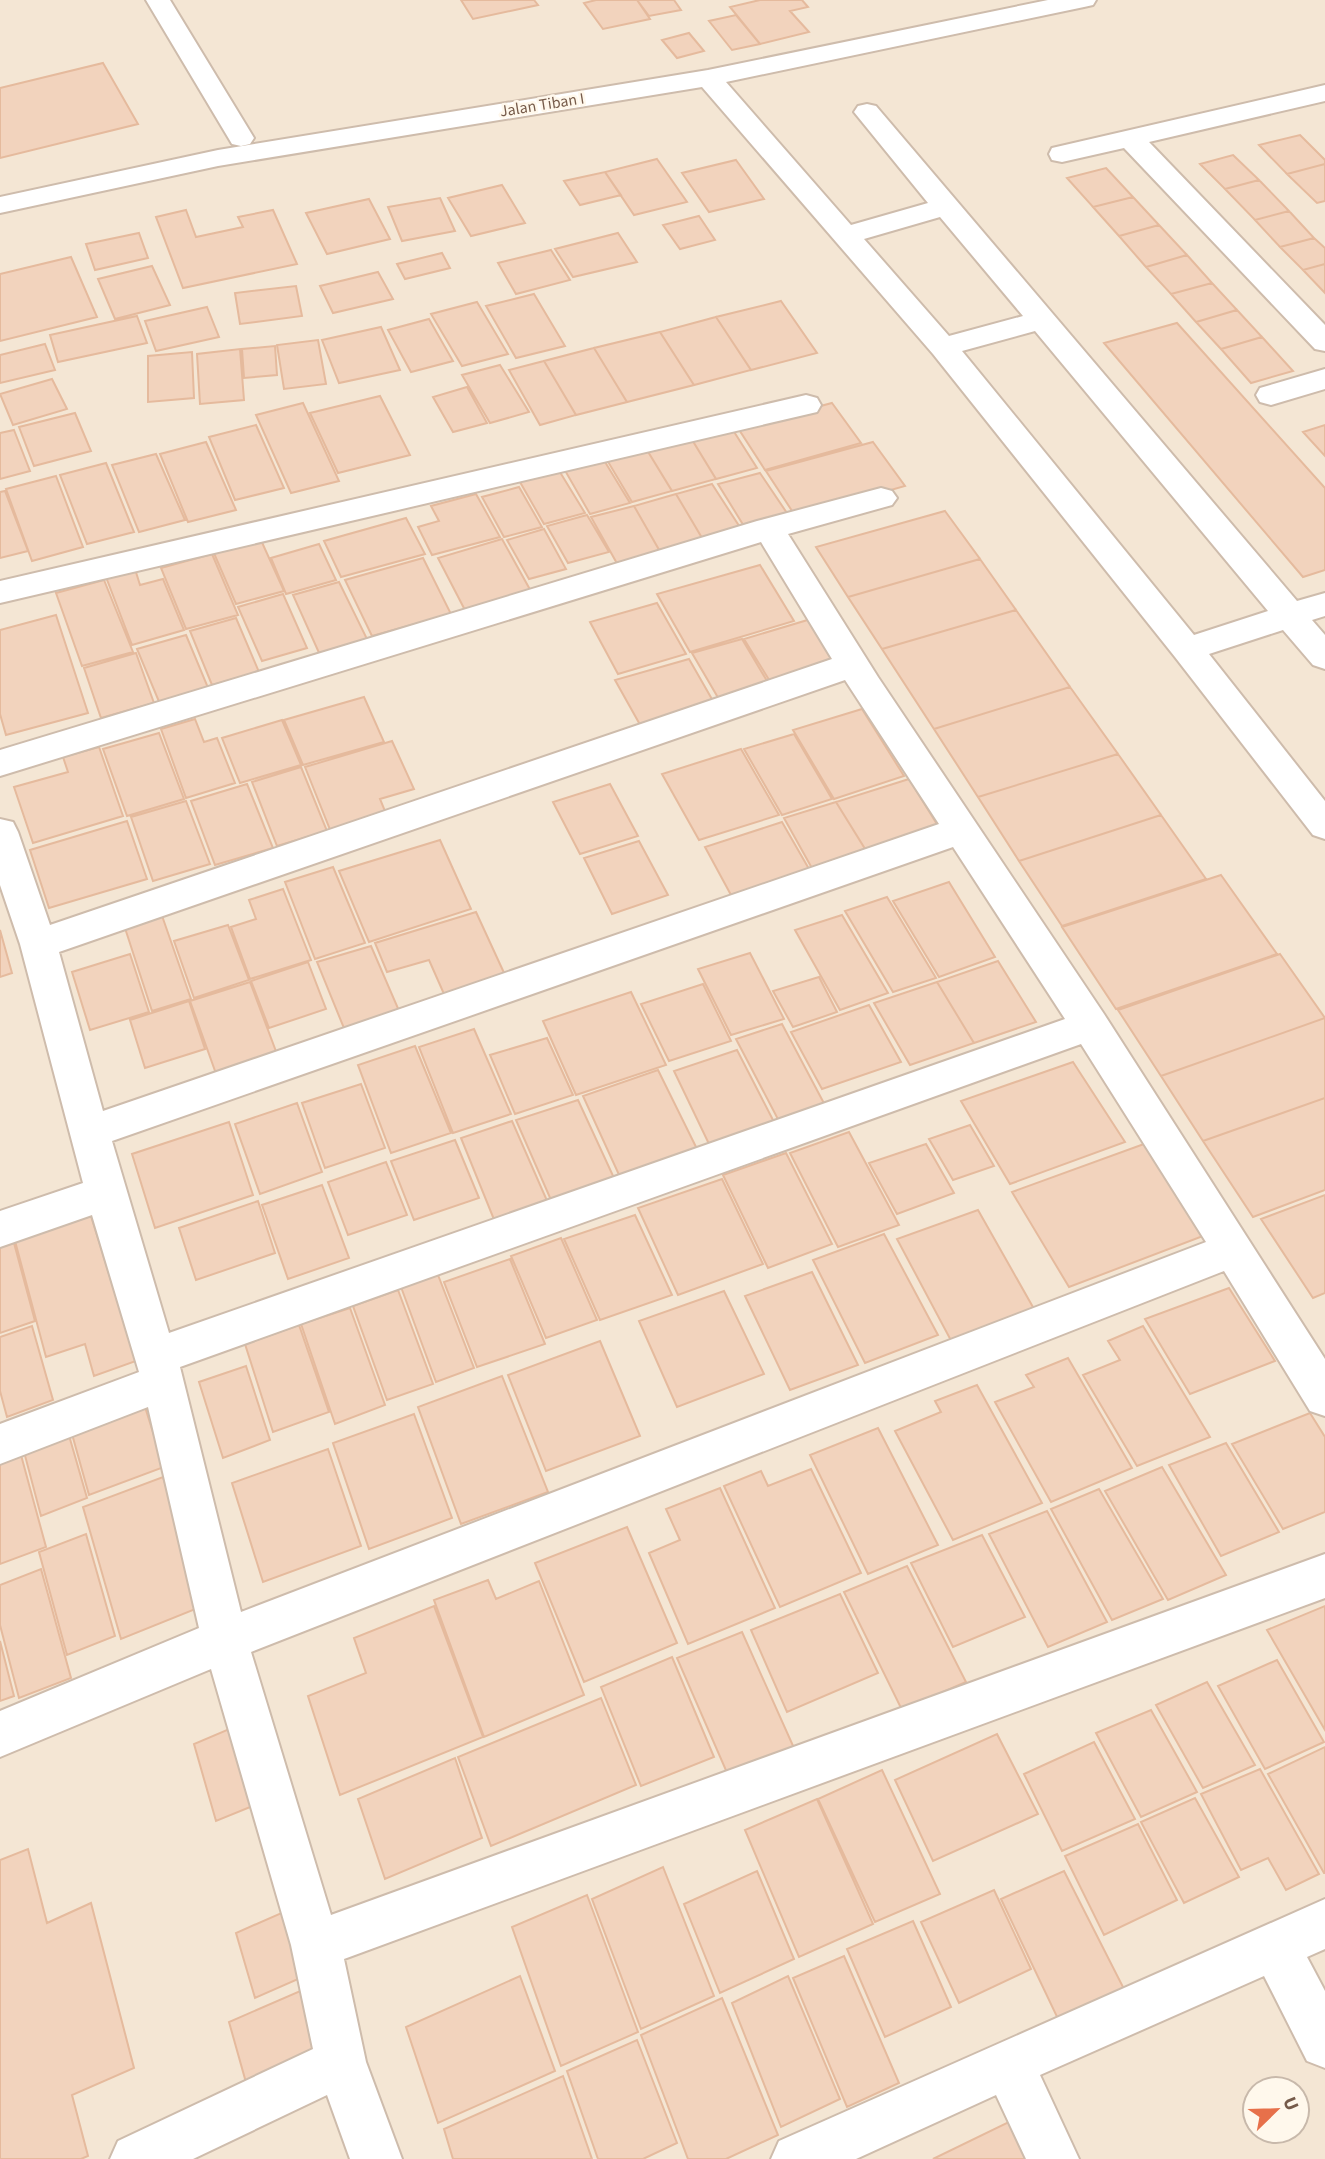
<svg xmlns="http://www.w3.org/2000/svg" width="1325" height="2159" viewBox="0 0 1325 2159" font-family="'Source Sans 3',sans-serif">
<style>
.residential{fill:#f4e6d4;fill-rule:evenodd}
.building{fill:#f2d3bd;stroke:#e5ba9d;stroke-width:2}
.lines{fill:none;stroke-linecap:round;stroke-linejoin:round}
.minor-casing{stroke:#cebcac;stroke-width:4}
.minor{fill:#fff;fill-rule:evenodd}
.labels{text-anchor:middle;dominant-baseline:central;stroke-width:5;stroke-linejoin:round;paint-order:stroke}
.far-street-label{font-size:16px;fill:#765b4a;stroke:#fff8ec}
</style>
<rect width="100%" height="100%" fill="#fcf4e6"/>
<path class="residential" d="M 0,0 L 1325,0 L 1325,2159 L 0,2159 ZM 1255,2089 L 1297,2089 L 1297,2131 L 1255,2131 Z"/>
<path class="building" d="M 461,0 L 534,0 L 538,5 L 473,19 Z
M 596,0 L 637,0 L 650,19 L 603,29 L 584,3 Z
M 637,0 L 674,0 L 681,10 L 649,16 Z
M 760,0 L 802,0 L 808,7 L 790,11 L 809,32 L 760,44 L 730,7 Z
M 736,15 L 760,44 L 732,50 L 709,21 Z
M 689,33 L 704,51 L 677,58 L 662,40 Z
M 103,63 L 138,124 L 0,158 L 0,88 Z
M 1300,135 L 1325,160 L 1325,164 L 1287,174 L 1259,145 Z
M 1233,155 L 1259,180 L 1225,189 L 1200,164 Z
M 657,159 L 687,202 L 634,215 L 605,172 Z
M 736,160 L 764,199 L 709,212 L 682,173 Z
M 1325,164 L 1325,201 L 1317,203 L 1287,174 Z
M 1106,168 L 1133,197 L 1093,207 L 1067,178 Z
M 605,172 L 621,195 L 580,205 L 564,181 Z
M 1259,180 L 1289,211 L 1255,220 L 1225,189 Z
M 502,185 L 525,223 L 471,236 L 448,198 Z
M 1133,197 L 1159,225 L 1119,236 L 1093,207 Z
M 440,198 L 455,231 L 402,241 L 388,207 Z
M 369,199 L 390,239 L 327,254 L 306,213 Z
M 186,210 L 196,237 L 243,227 L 238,217 L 273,210 L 297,264 L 183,288 L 156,217 Z
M 1289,211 L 1314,238 L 1280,247 L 1255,220 Z
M 699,216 L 715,240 L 680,249 L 663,225 Z
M 1159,225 L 1187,255 L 1146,267 L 1119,236 Z
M 139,233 L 148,258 L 95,270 L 86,244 Z
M 618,233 L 637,262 L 573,277 L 555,249 Z
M 1314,238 L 1325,248 L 1325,264 L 1303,270 L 1280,247 Z
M 551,250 L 570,280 L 516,294 L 498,263 Z
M 442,253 L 450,268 L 405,279 L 397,264 Z
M 1187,255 L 1212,283 L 1171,294 L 1146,267 Z
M 71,257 L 97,317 L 0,341 L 0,274 Z
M 1325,264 L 1325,293 L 1303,270 Z
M 152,266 L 170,305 L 115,319 L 98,279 Z
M 378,272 L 393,299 L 333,313 L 320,286 Z
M 1212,283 L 1237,310 L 1196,322 L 1171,294 Z
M 296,286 L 302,316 L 240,324 L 235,293 Z
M 534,294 L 565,346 L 516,358 L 486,306 Z
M 781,301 L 817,353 L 751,370 L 716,317 Z
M 477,302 L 508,354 L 462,366 L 431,314 Z
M 207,307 L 219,337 L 156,351 L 145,321 Z
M 1237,310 L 1262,337 L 1221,349 L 1196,322 Z
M 137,316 L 147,343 L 58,362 L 50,335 Z
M 716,317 L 751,370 L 694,385 L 660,332 Z
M 429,319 L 453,361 L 411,372 L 388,330 Z
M 1177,323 L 1325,488 L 1325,570 L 1303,577 L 1104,343 Z
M 381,327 L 400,370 L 339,383 L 322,340 Z
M 660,332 L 694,385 L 627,402 L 594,348 Z
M 1262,337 L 1293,371 L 1251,383 L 1221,349 Z
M 318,340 L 326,384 L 284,389 L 277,345 Z
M 45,344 L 55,370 L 0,383 L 0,355 Z
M 275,346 L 277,375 L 244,378 L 242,349 Z
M 594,348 L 627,402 L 576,415 L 544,361 Z
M 240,349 L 244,400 L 200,404 L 197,354 Z
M 192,352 L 194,398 L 148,402 L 148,356 Z
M 544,361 L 576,415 L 540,425 L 509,370 Z
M 500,365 L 529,412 L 490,423 L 462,375 Z
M 52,379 L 67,409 L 13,425 L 0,394 Z
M 467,387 L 487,423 L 453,432 L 433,397 Z
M 380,396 L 410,455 L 338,473 L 310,413 Z
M 303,403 L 339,481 L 291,493 L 256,415 Z
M 832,403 L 861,443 L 765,470 L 738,428 Z
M 75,413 L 91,451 L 34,466 L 19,427 Z
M 256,425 L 284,488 L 235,500 L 209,437 Z
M 1325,425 L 1325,456 L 1303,432 Z
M 731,427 L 757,468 L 716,479 L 691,438 Z
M 14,430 L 30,471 L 0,479 L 0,433 Z
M 691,438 L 716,479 L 672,491 L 647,450 Z
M 206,442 L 236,510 L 188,522 L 160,454 Z
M 873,442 L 905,486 L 796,517 L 766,471 Z
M 647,450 L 672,491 L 632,502 L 607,460 Z
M 156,454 L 185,520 L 139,532 L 112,465 Z
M 602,457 L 630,503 L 590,514 L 563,467 Z
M 106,463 L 134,532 L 87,544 L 60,475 Z
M 555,464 L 585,513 L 544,524 L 516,475 Z
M 760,473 L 791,519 L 747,531 L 718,484 Z
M 56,476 L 83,547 L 32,561 L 6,489 Z
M 712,484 L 743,532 L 705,543 L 676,494 Z
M 519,487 L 542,527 L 504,537 L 482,497 Z
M 5,491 L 28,551 L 0,558 L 0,492 Z
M 476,494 L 500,537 L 432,555 L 418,527 L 439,521 L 431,506 Z
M 676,494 L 705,543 L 662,555 L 634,506 Z
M 634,506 L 662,555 L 619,567 L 591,517 Z
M 945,511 L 980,559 L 848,597 L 816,547 Z
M 587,515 L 609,552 L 568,563 L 547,526 Z
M 406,518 L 425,554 L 341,577 L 324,541 Z
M 544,529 L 566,569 L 529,579 L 507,540 Z
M 260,538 L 284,591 L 236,604 L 213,551 Z
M 502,539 L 533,595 L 467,614 L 438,558 Z
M 319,544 L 336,580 L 286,594 L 271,558 Z
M 212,554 L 238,615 L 186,629 L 161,568 Z
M 423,558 L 451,614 L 372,636 L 345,580 Z
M 980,559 L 1016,610 L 882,649 L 848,597 Z
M 760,565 L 794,621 L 690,652 L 657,594 Z
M 135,569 L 140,585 L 163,579 L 184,630 L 132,645 L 106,577 Z
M 104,580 L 133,652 L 82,666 L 56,593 Z
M 339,582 L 368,641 L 320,655 L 293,595 Z
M 283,594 L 307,648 L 262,661 L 238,607 Z
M 657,603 L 686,654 L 618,674 L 590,622 Z
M 1016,610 L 1070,687 L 934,729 L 882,649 Z
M 56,615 L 88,713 L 6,735 L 0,714 L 0,630 Z
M 236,618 L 259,672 L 212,685 L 190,631 Z
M 811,619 L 839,663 L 771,683 L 744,639 Z
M 186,635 L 209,690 L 160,704 L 137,649 Z
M 742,639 L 770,686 L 720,701 L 692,653 Z
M 136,653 L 154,703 L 101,718 L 84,668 Z
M 689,659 L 717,708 L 643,730 L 615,680 Z
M 1070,687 L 1118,754 L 978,797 L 934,729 Z
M 364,697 L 384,742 L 303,765 L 284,720 Z
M 862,709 L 904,776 L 834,799 L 793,730 Z
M 195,719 L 204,742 L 217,738 L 235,783 L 186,798 L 161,729 Z
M 282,720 L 301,765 L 240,783 L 222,738 Z
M 159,733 L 184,799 L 127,816 L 103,749 Z
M 794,734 L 832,799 L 782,815 L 744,749 Z
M 392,741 L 414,789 L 380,799 L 387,816 L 331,832 L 305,767 Z
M 99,747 L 123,816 L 33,843 L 14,787 L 68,772 L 63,757 Z
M 741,749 L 779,815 L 699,840 L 662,774 Z
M 1118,754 L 1161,815 L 1019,861 L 978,797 Z
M 301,767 L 327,831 L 277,846 L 252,782 Z
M 909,779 L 940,829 L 867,852 L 836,802 Z
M 247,784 L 273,848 L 215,865 L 191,801 Z
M 610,784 L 638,836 L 580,854 L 553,802 Z
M 186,801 L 210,864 L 153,881 L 131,817 Z
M 836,802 L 867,852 L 813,870 L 784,818 Z
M 1161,815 L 1206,879 L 1062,926 L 1019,861 Z
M 127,821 L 147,879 L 49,908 L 30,850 Z
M 782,822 L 809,869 L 731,895 L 705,847 Z
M 440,840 L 471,909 L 369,942 L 339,871 Z
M 639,841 L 668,895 L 612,914 L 584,858 Z
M 333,867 L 365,943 L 315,959 L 285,882 Z
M 1221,875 L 1277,954 L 1116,1009 L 1062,927 Z
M 949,882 L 995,957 L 939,977 L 893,901 Z
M 283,889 L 311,960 L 250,979 L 231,927 L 256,919 L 249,900 Z
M 887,897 L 936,978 L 893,992 L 845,911 Z
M 160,910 L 191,999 L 152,1011 L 123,922 Z
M 476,912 L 505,975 L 444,994 L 429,960 L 387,972 L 375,943 Z
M 842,915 L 888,993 L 840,1010 L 795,930 Z
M 228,925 L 249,980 L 194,998 L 174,941 Z
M 0,930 L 12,973 L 0,977 Z
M 371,946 L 403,1020 L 348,1038 L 317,962 Z
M 750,953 L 784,1019 L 731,1035 L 698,969 Z
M 130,954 L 149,1012 L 90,1030 L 72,972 Z
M 1280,954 L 1325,1018 L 1161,1076 L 1118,1010 Z
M 998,961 L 1036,1022 L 974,1043 L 937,982 Z
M 308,962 L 326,1009 L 269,1028 L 251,981 Z
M 819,977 L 837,1012 L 793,1027 L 773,991 Z
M 250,982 L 280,1062 L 219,1082 L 190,1001 Z
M 937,982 L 974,1043 L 910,1065 L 874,1003 Z
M 703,984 L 731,1041 L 669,1061 L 641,1004 Z
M 631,992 L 666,1065 L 576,1095 L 543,1021 Z
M 189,1001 L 205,1049 L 145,1068 L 130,1020 Z
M 869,1005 L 901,1062 L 822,1089 L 791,1032 Z
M 1325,1018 L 1325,1098 L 1203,1141 L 1161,1076 Z
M 782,1024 L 827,1109 L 781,1125 L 736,1039 Z
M 474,1029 L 511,1114 L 453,1133 L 419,1047 Z
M 547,1038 L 573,1095 L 515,1114 L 490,1055 Z
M 415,1046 L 451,1133 L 391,1153 L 358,1065 Z
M 737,1050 L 774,1122 L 709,1144 L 674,1071 Z
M 1073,1062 L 1125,1142 L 1010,1184 L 961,1101 Z
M 658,1070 L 698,1151 L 620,1177 L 583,1096 Z
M 361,1084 L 385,1148 L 325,1168 L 302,1103 Z
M 1325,1098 L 1325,1190 L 1253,1217 L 1203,1141 Z
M 578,1100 L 614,1178 L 551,1200 L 516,1120 Z
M 297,1103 L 322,1172 L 260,1194 L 235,1124 Z
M 512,1121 L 548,1203 L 495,1222 L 461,1138 Z
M 229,1122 L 253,1195 L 155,1228 L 132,1154 Z
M 970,1125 L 994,1166 L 953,1180 L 929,1139 Z
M 849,1132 L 899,1225 L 838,1247 L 790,1153 Z
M 455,1140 L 479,1198 L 414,1220 L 391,1161 Z
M 926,1144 L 954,1193 L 897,1214 L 869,1163 Z
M 1144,1144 L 1203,1236 L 1069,1287 L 1012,1192 Z
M 786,1153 L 832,1244 L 768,1268 L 723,1175 Z
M 386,1162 L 407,1215 L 348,1235 L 328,1182 Z
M 722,1179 L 763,1264 L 678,1295 L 638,1208 Z
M 322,1185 L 349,1258 L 288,1279 L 262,1205 Z
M 1325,1195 L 1325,1293 L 1313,1298 L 1261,1219 Z
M 258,1201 L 275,1253 L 196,1280 L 179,1228 Z
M 978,1210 L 1038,1316 L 955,1348 L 897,1239 Z
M 635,1215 L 672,1295 L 600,1320 L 564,1239 Z
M 91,1216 L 136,1361 L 94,1376 L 85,1344 L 46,1357 L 15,1241 Z
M 884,1234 L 938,1335 L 865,1363 L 813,1260 Z
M 561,1238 L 597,1320 L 546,1338 L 511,1256 Z
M 14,1243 L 35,1321 L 0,1333 L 0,1247 Z
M 510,1259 L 545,1344 L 477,1367 L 444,1282 Z
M 812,1272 L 858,1365 L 790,1390 L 745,1296 Z
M 438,1275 L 474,1368 L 436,1382 L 401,1287 Z
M 1229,1288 L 1275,1361 L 1190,1394 L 1145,1319 Z
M 398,1290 L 433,1384 L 387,1400 L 353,1306 Z
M 724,1291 L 764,1374 L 677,1407 L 639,1321 Z
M 350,1308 L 385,1405 L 335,1424 L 301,1324 Z
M 299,1325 L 329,1412 L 273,1432 L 245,1344 Z
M 32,1326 L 53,1400 L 7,1417 L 0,1391 L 0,1337 Z
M 1143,1326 L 1210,1437 L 1137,1466 L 1083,1375 L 1120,1360 L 1108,1341 Z
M 600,1341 L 640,1436 L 546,1471 L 508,1375 Z
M 1068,1358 L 1132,1468 L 1051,1502 L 995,1402 L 1034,1387 L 1026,1375 Z
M 246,1366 L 270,1440 L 223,1458 L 199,1382 Z
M 502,1376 L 548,1492 L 461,1524 L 418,1407 Z
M 977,1385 L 1042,1503 L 953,1540 L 895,1431 L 941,1412 L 935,1401 Z
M 145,1407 L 164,1467 L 89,1495 L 72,1434 Z
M 1310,1413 L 1325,1437 L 1325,1512 L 1283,1529 L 1232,1444 Z
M 414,1414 L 452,1518 L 369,1549 L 333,1443 Z
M 878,1428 L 938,1545 L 868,1574 L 810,1455 Z
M 68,1432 L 87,1498 L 41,1516 L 23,1448 Z
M 1226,1443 L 1279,1532 L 1221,1556 L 1169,1465 Z
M 328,1449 L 361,1546 L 263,1582 L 232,1483 Z
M 21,1455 L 46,1547 L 0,1564 L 0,1463 Z
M 1162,1467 L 1226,1575 L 1168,1600 L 1105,1491 Z
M 811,1469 L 861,1573 L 780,1607 L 724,1486 L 761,1471 L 768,1486 Z
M 163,1477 L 203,1606 L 121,1639 L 83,1507 Z
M 720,1488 L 775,1608 L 688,1644 L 649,1553 L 680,1540 L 666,1509 Z
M 1099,1489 L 1163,1599 L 1112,1620 L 1051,1509 Z
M 1047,1511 L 1107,1622 L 1048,1647 L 989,1534 Z
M 627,1527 L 677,1643 L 584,1682 L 535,1563 Z
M 86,1534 L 115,1636 L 67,1655 L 39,1552 Z
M 982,1535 L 1025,1617 L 953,1647 L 911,1563 Z
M 907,1566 L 966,1682 L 902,1710 L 844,1592 Z
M 41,1569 L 71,1678 L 19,1698 L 0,1625 L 0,1585 Z
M 488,1580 L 496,1599 L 539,1581 L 584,1695 L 484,1737 L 434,1600 Z
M 840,1594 L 878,1673 L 787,1712 L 751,1630 Z
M 434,1606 L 483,1737 L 340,1795 L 308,1696 L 366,1673 L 354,1638 Z
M 1325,1606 L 1325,1730 L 1267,1630 Z
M 742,1632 L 794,1748 L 728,1775 L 677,1658 Z
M 0,1641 L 14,1696 L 0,1701 Z
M 672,1657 L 714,1757 L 641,1786 L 601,1687 Z
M 1277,1660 L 1324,1742 L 1265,1769 L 1218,1686 Z
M 1207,1682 L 1255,1765 L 1203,1788 L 1156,1705 Z
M 601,1698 L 636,1785 L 491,1846 L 458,1757 Z
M 1151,1710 L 1197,1792 L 1141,1817 L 1096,1733 Z
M 241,1724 L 265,1801 L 216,1821 L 194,1744 Z
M 997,1734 L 1038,1814 L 933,1861 L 895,1780 Z
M 1094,1742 L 1135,1819 L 1062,1851 L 1024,1774 Z
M 1325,1747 L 1325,1873 L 1324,1873 L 1268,1774 Z
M 455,1758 L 482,1838 L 385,1879 L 358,1799 Z
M 1260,1769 L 1319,1874 L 1286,1890 L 1268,1858 L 1241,1870 L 1201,1794 Z
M 882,1770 L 940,1894 L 875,1922 L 818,1799 Z
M 1195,1798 L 1239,1877 L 1184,1903 L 1141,1822 Z
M 817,1799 L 873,1924 L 799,1957 L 745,1830 Z
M 1138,1824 L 1177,1900 L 1104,1935 L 1065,1856 Z
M 28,1849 L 47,1923 L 91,1903 L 134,2068 L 72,2095 L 88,2156 L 81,2159 L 0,2159 L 0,1860 Z
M 663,1867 L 714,1996 L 641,2029 L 592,1899 Z
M 757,1871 L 794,1959 L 720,1993 L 684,1904 Z
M 1064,1871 L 1124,1989 L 1059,2021 L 1001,1899 Z
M 994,1890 L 1031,1969 L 959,2003 L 921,1922 Z
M 587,1895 L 638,2032 L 561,2066 L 512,1927 Z
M 286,1911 L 305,1976 L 255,1998 L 236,1933 Z
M 913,1921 L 951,2007 L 885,2037 L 847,1949 Z
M 844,1956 L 899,2083 L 847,2107 L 793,1978 Z
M 520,1976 L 555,2071 L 438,2123 L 406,2027 Z
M 788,1976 L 840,2099 L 781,2127 L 732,2003 Z
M 314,1985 L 335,2054 L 249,2093 L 229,2022 Z
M 722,1998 L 778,2135 L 726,2159 L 688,2159 L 641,2035 Z
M 637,2040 L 677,2143 L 643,2159 L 598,2159 L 567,2071 Z
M 563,2076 L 592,2159 L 453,2159 L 444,2129 Z
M 1017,2118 L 1036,2159 L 933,2159 Z"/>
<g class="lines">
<defs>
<path id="minor" d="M 146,0 L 170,0 L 254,138 L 250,144 L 241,146 L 232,144 Z
M 1048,0 L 1096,0 L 1093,5 L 1084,7 L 726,82 L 851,225 L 928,203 L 854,112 L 858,106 L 867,104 L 876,106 L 1297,601 L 1325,593 L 1325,616 L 1312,620 L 1325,635 L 1325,669 L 1313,665 L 1283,630 L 1209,654 L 1325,801 L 1325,839 L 1313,835 L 1175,657 L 933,354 L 702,87 L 218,166 L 0,213 L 0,197 L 218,150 L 708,70 ZM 940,217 L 1023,316 L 949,336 L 864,239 ZM 1035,331 L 1268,611 L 1194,635 L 962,351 Z
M 1325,85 L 1325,101 L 1149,142 L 1325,325 L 1325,351 L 1315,349 L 1124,148 L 1062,162 L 1052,160 L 1049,154 L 1052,148 Z
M 1325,369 L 1325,389 L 1271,405 L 1260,402 L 1256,395 L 1260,388 Z
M 806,395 L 817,398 L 821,405 L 817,412 L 0,603 L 0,581 Z
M 881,488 L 892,491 L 897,498 L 892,505 L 788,534 L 878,677 L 1104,1014 L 1325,1359 L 1325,1416 L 1310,1411 L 1224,1271 L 251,1652 L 331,1915 L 1325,1554 L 1325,1598 L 344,1959 L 366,2062 L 402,2159 L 350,2159 L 327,2095 L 193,2159 L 110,2159 L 118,2141 L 313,2049 L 291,1945 L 211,1669 L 0,1757 L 0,1711 L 199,1628 L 148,1407 L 0,1464 L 0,1424 L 139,1372 L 92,1215 L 0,1247 L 0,1211 L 83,1183 L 20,944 L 0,885 L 0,819 L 13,822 L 18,832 L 50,925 L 832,659 L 761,542 L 0,776 L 0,750 L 757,521 ZM 845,680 L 939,824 L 103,1111 L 59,952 ZM 953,847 L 1065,1019 L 169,1333 L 112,1141 ZM 1081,1044 L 1206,1242 L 241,1612 L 180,1367 Z
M 1325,1899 L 1325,1949 L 1307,1957 L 1325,1991 L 1325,2068 L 1307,2061 L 1264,1976 L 1040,2075 L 1079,2159 L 1026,2159 L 996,2095 L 856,2159 L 771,2159 L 779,2141 Z"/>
</defs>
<use href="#minor" class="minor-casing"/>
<use href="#minor" class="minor"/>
</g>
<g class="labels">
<g class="far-street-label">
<text transform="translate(542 105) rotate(-9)">Jalan Tiban I</text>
</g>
</g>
<g transform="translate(1276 2110) rotate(67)"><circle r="33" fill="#fff8ec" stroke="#c8b9ab" stroke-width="2"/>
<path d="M0-5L12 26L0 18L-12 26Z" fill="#e7704a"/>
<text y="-10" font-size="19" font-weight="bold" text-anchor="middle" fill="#765b4a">U</text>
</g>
</svg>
